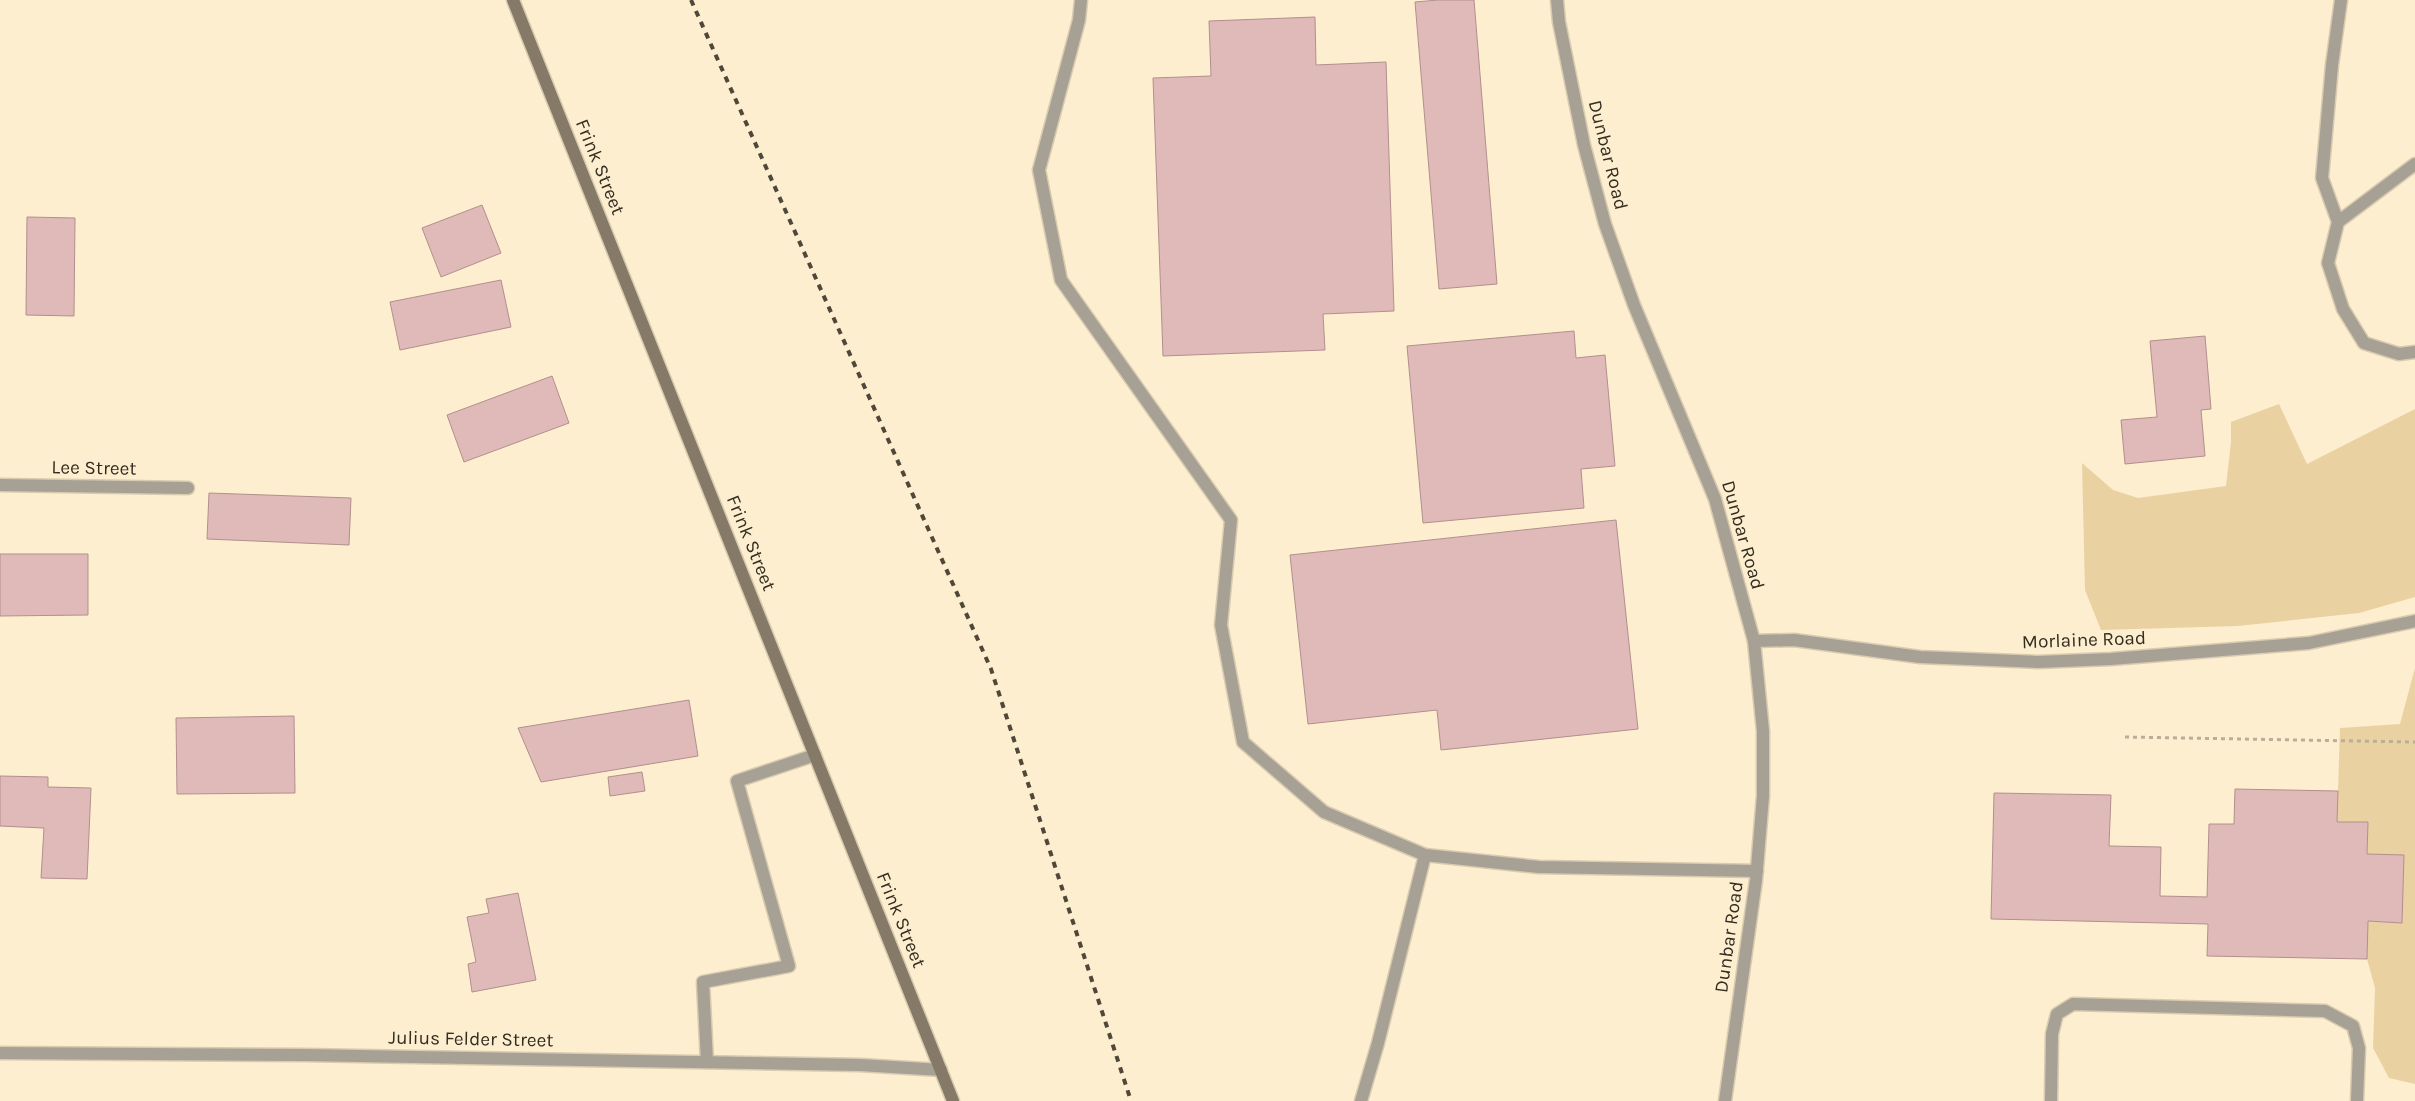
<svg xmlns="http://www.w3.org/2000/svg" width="2415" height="1101" viewBox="0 0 2415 1101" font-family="Karla,sans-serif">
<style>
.green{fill:#e9d1a2}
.building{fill:#dfbab8;stroke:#b28f8d}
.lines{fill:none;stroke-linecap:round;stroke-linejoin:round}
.service-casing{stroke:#d8cbb0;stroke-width:15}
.minor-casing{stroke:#d8cbb0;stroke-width:15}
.tertiary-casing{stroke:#d8cbb0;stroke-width:15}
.secondary-casing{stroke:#d8cbb0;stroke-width:15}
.path{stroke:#baae96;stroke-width:3;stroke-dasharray:4 4;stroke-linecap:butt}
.service{stroke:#a7a094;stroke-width:12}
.minor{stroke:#a7a094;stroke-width:12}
.tertiary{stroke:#a7a094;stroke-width:12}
.secondary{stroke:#857a68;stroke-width:12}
.rail{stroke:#4f483a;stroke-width:4;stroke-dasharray:6 6;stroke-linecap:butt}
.labels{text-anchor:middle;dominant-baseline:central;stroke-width:4.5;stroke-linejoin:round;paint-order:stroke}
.street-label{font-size:19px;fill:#322c21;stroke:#fdeecf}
</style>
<rect width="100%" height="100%" fill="#fdeecf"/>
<path class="green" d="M 2279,404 L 2307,464 L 2415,409 L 2415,597 L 2359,613 L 2238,626 L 2101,630 L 2085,590 L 2082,463 L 2113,490 L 2138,498 L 2226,486 L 2231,442 L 2231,422 Z
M 2415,668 L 2415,1084 L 2389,1078 L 2373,1048 L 2375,988 L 2367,959 L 2368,921 L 2401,923 L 2367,854 L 2368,822 L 2337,822 L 2340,728 L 2400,724 Z"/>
<path class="building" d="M 1438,0 L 1474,0 L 1497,284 L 1439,289 L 1415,2 Z
M 1315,17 L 1316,65 L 1386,62 L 1394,311 L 1323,314 L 1325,350 L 1163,356 L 1153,78 L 1211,76 L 1209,21 Z
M 482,205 L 501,253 L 441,277 L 422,228 Z
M 27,217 L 75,218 L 74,316 L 26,315 Z
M 501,280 L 511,327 L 400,350 L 390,302 Z
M 1574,331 L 1576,358 L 1605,355 L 1615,466 L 1581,469 L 1584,508 L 1423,523 L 1407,346 Z
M 2205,336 L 2211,409 L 2201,410 L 2205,456 L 2125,464 L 2121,420 L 2157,417 L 2150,341 Z
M 552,376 L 569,423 L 464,462 L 447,415 Z
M 209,493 L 351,498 L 349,545 L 207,539 Z
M 1616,520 L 1638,729 L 1441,750 L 1437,710 L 1308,724 L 1290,555 Z
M 0,554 L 88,554 L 88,615 L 0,616 Z
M 689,700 L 698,756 L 541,782 L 518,728 Z
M 294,716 L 295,793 L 177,794 L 176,718 Z
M 642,772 L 645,791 L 610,796 L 608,777 Z
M 0,776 L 48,777 L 48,787 L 91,788 L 87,879 L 41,878 L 44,828 L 0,826 Z
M 2235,789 L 2338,791 L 2337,822 L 2368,822 L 2367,854 L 2404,855 L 2402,923 L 2368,921 L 2367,959 L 2207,956 L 2208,924 L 1991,919 L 1994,793 L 2111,795 L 2109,846 L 2161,847 L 2160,896 L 2207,897 L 2209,824 L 2234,824 Z
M 518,893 L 536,980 L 472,992 L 468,964 L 476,962 L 467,917 L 489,913 L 486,899 Z"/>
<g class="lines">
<defs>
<path id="service" d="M 1081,0 L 1079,20 L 1039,170 L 1061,280 L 1231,520 L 1221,625 L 1243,742 L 1324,812 L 1425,855 L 1539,867 L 1757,871
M 2415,164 L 2338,222 L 2328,263 L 2343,309 L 2364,343 L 2399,354 L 2415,352
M 2338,222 L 2322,178 L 2332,65 L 2341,0
M 707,1062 L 703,982 L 789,966 L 737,781 L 815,755
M 1361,1101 L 1378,1043 L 1425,855
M 2051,1101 L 2052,1034 L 2057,1014 L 2073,1004 L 2325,1011 L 2353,1026 L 2359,1048 L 2357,1101"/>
<path id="minor" d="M 0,485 L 188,488
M 1754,641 L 1794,640 L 1920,657 L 2038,662 L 2111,659 L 2309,643 L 2415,621"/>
<path id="tertiary" d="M 1557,0 L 1559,22 L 1584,145 L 1605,224 L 1634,305 L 1715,499 L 1754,641 L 1763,731 L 1763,796 L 1756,880 L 1725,1101
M 0,1053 L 305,1055 L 860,1065 L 941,1070"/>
<path id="secondary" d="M 513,0 L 953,1101"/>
</defs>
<use href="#service" class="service-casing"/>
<use href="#minor" class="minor-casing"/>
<use href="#tertiary" class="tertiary-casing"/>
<use href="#secondary" class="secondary-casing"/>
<path class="path" d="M 2125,737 L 2415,742"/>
<use href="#service" class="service"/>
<use href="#minor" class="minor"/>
<use href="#tertiary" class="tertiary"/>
<use href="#secondary" class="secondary"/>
<path class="rail" d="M 691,0 L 991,669 L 1131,1101"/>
</g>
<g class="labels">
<g class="street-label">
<text transform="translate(1608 155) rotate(76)">Dunbar Road</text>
<text transform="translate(600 167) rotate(68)">Frink Street</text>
<text transform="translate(94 468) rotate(1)">Lee Street</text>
<text transform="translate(1743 535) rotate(74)">Dunbar Road</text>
<text transform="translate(751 543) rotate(68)">Frink Street</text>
<text transform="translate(2084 640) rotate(-2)">Morlaine Road</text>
<text transform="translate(901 920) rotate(68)">Frink Street</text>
<text transform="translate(1729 937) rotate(-82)">Dunbar Road</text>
<text transform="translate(471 1039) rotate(1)">Julius Felder Street</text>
</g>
</g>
</svg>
